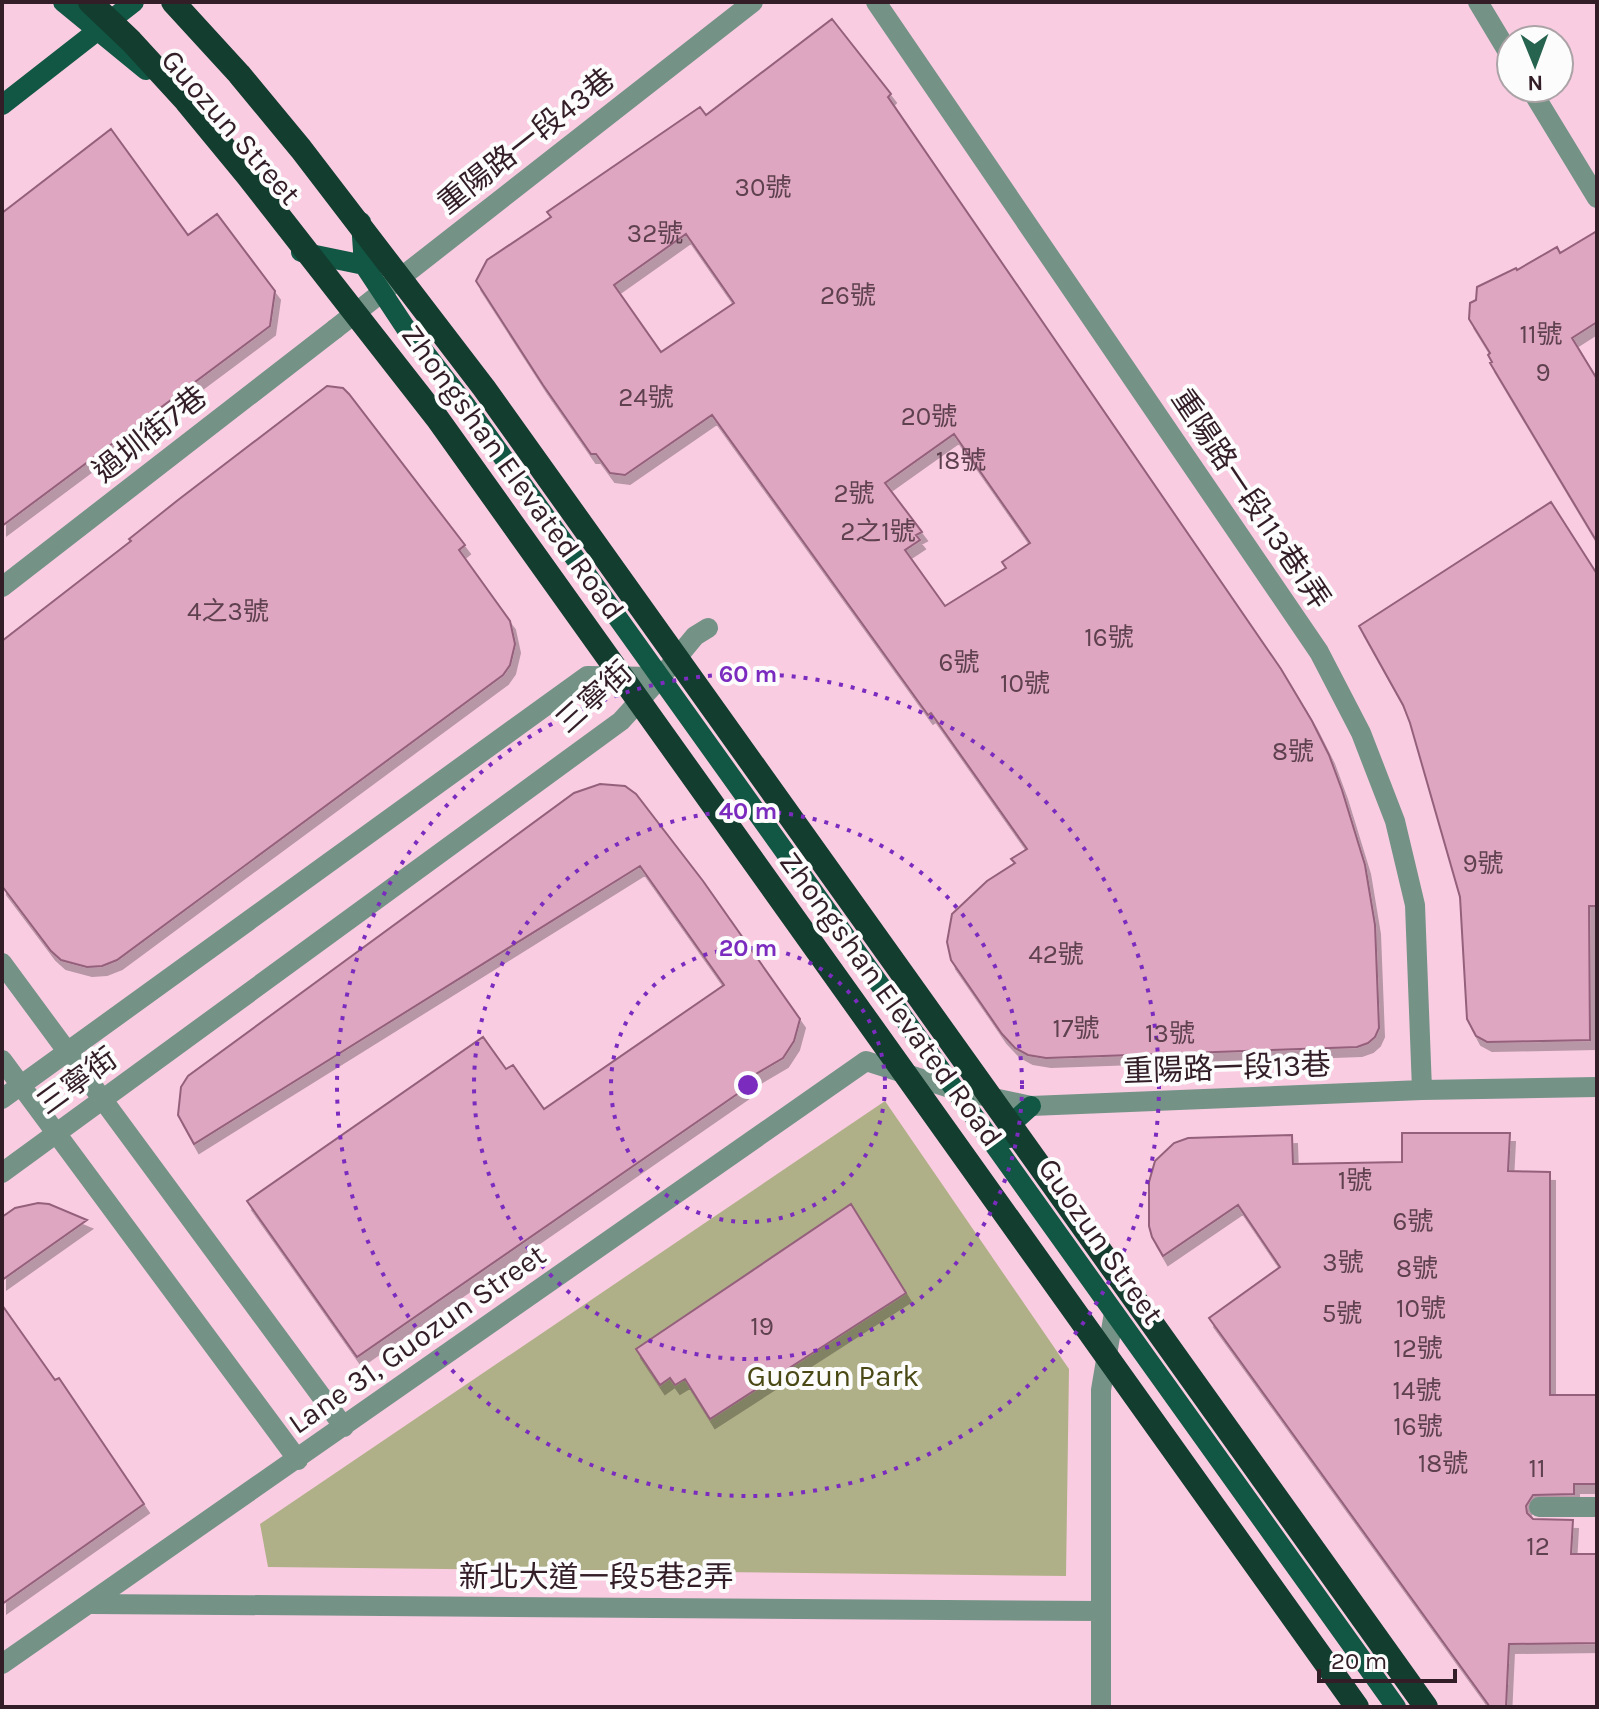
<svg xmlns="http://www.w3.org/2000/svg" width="1599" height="1709" viewBox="0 0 1599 1709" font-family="Karla,'Noto Sans TC',sans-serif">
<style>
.green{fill:#b0b088}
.building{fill:#dea6c1;stroke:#94617b;stroke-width:2;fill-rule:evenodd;filter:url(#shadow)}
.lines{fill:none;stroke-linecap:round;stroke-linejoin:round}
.lane{stroke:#749386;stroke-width:20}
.street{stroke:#749386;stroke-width:20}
.primary{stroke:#115743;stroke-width:20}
.highway-bridge{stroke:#123d2f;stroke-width:24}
.ring{fill:none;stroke:#7b2cbf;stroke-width:4;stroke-dasharray:4 8}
.labels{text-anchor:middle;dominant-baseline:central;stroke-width:8;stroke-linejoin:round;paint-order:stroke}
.number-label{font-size:26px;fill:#5e404e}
.street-label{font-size:30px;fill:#331e28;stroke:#fcfcfc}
.park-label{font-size:30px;fill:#4a4915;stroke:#fcfcfc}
.centre{fill:#7b2cbf;stroke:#fcfcfc;stroke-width:4}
.ring-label{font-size:24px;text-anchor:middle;font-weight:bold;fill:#7b2cbf;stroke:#fcfcfc;stroke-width:8;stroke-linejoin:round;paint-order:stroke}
</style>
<defs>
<filter id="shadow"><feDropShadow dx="5" dy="9" stdDeviation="0" flood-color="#0004"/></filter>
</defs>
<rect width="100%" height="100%" fill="#facce2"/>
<path class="green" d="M 885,1101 L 1069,1369 L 1066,1576 L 268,1567 L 260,1524 Z"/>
<path class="building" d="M 832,19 L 891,94 L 888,97 L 1281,669 L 1312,721 L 1329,755 L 1342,790 L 1365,865 L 1375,925 L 1379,1028 L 1375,1037 L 1368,1043 L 1357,1047 L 1046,1058 L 1028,1055 L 1015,1048 L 1002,1034 L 951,960 L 947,942 L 952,914 L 987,881 L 1015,863 L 1011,859 L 1027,849 L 931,713 L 928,715 L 712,415 L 625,475 L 610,473 L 596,454 L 591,454 L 543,385 L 476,281 L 487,260 L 551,217 L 547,212 L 700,107 L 706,115 ZM 686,234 L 734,303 L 661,352 L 614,285 ZM 954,434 L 1030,543 L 1002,562 L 1006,568 L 945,606 L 905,550 L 920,540 L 916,535 L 922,532 L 885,483 Z
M 111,129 L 188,235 L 217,214 L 275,291 L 270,326 L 2,526 L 2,213 Z
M 1597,231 L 1597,322 L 1572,338 L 1597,379 L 1597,542 L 1490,363 L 1492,362 L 1488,355 L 1490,353 L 1469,319 L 1470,303 L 1476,300 L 1477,287 L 1516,268 L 1517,270 L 1557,247 L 1560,253 Z
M 327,386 L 343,388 L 349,394 L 465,545 L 459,550 L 510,621 L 515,644 L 510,665 L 503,675 L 117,960 L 102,966 L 87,967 L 61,960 L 51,951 L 2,886 L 2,641 L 131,541 L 129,539 L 178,500 Z
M 1551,502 L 1597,574 L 1597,906 L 1589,906 L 1590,1040 L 1487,1042 L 1476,1036 L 1467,1019 L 1460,897 L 1410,723 L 1403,705 L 1359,626 Z
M 600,784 L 625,786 L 636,794 L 703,881 L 800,1019 L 794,1041 L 783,1058 L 739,1084 L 743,1090 L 357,1357 L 247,1201 L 483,1037 L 506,1069 L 513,1065 L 544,1109 L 724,985 L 640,866 L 194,1144 L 178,1115 L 181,1087 L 188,1076 L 574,793 Z
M 1402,1133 L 1510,1133 L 1508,1171 L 1550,1172 L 1550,1395 L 1597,1395 L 1597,1484 L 1574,1484 L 1574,1494 L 1533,1495 L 1526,1506 L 1527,1513 L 1533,1519 L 1573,1520 L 1571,1554 L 1597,1554 L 1597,1643 L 1509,1644 L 1506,1707 L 1490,1707 L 1209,1318 L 1280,1267 L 1238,1205 L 1163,1256 L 1152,1237 L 1149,1226 L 1149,1182 L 1155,1161 L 1174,1143 L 1188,1138 L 1292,1135 L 1293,1164 L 1402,1162 Z
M 38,1203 L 49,1204 L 87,1220 L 2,1280 L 2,1217 L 15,1208 Z
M 851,1204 L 906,1293 L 710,1419 L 685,1379 L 675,1385 L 670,1378 L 660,1385 L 636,1349 Z
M 2,1305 L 55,1380 L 59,1378 L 144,1504 L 2,1604 Z"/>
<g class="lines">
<path class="lane" d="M 1478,2 L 1511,57
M 1530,88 L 1597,198
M 335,329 L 753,2
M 661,677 L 695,636 L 708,628
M 1539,1507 L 1597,1507"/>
<path class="street" d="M 876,2 L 1319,652 L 1361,733 L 1395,821 L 1415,905 L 1422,1090
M 2,587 L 335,329
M 2,963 L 344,1427
M 2,1060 L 298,1460
M 2,1099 L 587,676 L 661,677
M 2,1173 L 621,721 L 661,677
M 92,1604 L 1101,1611
M 2,1664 L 866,1061 L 956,1090 L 1031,1106 L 1422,1090 L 1597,1087
M 1101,1707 L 1101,1390 L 1114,1313"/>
<path class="primary" d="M 63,2 L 146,70
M 2,105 L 134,2
M 361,222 L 364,265 L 405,327 L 467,407 L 1396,1707
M 301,252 L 364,265
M 1010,1138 L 1011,1124 L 1031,1106"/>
<path class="highway-bridge" d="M 90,2 L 131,41 L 186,101 L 247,175 L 437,418 L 1357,1707
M 173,2 L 239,74 L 301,149 L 484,388 L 1426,1707"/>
</g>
<g class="ring">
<circle cx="748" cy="1085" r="137"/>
<circle cx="748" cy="1085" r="274"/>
<circle cx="748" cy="1085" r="411"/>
</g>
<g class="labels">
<g class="number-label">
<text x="763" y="187">30號</text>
<text x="655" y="233">32號</text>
<text x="848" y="295">26號</text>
<text x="1541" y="334">11號</text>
<text x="1543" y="372">9</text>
<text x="646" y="397">24號</text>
<text x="929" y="416">20號</text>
<text x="961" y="460">18號</text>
<text x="854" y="493">2號</text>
<text x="878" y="531">2之1號</text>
<text x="228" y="611">4之3號</text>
<text x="1109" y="637">16號</text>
<text x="959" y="662">6號</text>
<text x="1025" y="683">10號</text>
<text x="1293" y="751">8號</text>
<text x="1483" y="863">9號</text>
<text x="1056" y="954">42號</text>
<text x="1076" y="1028">17號</text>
<text x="1170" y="1033">13號</text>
<text x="1355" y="1180">1號</text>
<text x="1413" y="1221">6號</text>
<text x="1343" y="1262">3號</text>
<text x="1417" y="1268">8號</text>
<text x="1421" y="1308">10號</text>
<text x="1342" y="1313">5號</text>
<text x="762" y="1326">19</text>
<text x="1418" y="1348">12號</text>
<text x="1417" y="1390">14號</text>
<text x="1418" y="1426">16號</text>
<text x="1443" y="1463">18號</text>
<text x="1537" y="1468">11</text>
<text x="1538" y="1546">12</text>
</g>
<g class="street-label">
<text transform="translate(231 127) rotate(49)">Guozun Street</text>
<text transform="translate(526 141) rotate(-38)">重陽路一段43巷</text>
<text transform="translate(150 434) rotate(-38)">過圳街7巷</text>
<text transform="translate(513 472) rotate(54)">Zhongshan Elevated Road</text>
<text transform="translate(1251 499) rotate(56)">重陽路一段113巷1弄</text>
<text transform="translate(594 697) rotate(-42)">三寧街</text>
<text transform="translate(891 999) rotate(54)">Zhongshan Elevated Road</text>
<text transform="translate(1227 1068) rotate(-2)">重陽路一段13巷</text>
<text transform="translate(77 1081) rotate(-36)">三寧街</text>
<text transform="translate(1101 1241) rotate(55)">Guozun Street</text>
<text transform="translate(417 1339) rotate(-35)">Lane 31, Guozun Street</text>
<text x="596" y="1577">新北大道一段5巷2弄</text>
</g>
<g class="park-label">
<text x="833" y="1376">Guozun Park</text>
</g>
</g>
<circle cx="748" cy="1085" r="12" class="centre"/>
<g class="ring-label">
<text x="748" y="682">60 m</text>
<text x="748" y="819">40 m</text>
<text x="748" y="956">20 m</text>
</g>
<rect width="1599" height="1709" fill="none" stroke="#331e28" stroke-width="8"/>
<g transform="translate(1535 64) rotate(179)"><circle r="38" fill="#fcfcfc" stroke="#aca3a7" stroke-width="2"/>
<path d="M0-6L14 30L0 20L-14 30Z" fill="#27644f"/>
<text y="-12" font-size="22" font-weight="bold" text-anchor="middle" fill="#331e28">N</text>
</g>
<path d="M1319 1669v12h136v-12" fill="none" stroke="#331e28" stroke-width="4"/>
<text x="1331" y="1669" font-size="24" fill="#331e28" stroke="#fcfcfc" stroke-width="6" paint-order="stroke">20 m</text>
</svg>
